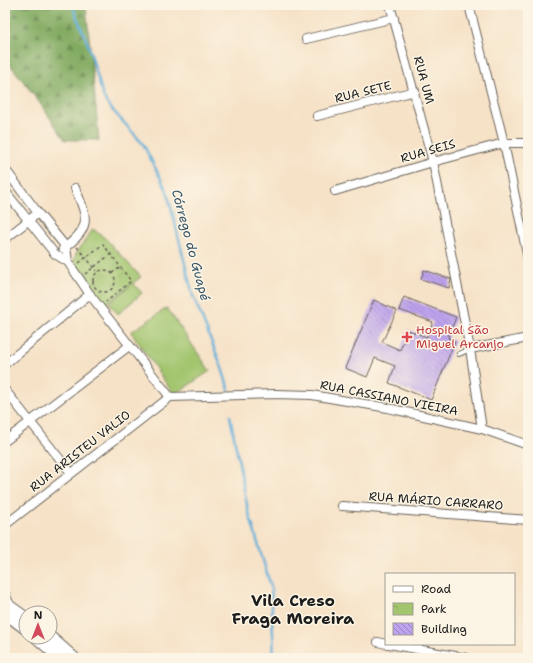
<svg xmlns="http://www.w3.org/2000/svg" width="533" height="663" viewBox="0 0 533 663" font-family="'Shantell Sans',sans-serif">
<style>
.grass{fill:#a2c56e;stroke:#5f7045}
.forest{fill:url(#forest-firs);stroke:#4e633e}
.park{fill:url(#park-crowns);stroke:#5f7045}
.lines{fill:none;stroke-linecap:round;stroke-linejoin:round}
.stream{stroke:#5eaed9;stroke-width:2.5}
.building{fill:url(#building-back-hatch)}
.lane-casing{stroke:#686158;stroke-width:6}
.street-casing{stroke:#686158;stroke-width:10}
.secondary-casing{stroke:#686158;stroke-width:13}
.path{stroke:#686158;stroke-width:1.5;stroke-dasharray:3 3;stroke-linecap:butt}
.lane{stroke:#fff;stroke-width:4}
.street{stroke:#fff;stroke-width:8}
.secondary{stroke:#fff;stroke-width:11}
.health-dot{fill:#e0444e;stroke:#fcf5e5;stroke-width:1.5}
.labels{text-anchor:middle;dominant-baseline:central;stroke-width:3;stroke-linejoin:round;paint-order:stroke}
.street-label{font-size:12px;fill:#1c1c1c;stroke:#fcf5e5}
.health-label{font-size:12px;fill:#be3a42;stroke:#fcf5e5;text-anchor:start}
.water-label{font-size:13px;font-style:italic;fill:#365668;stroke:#fcf5e5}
.district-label{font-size:16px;font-weight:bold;fill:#1c1c1c;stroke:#fcf5e5}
</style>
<defs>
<pattern id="forest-firs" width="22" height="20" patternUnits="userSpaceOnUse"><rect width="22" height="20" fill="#81aa61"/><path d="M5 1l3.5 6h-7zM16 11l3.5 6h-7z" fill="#698a4f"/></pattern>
<pattern id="park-crowns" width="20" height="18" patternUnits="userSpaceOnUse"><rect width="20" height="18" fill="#a2c56e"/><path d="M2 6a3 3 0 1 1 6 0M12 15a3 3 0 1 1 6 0" fill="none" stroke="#8ba95f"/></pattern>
<pattern id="building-back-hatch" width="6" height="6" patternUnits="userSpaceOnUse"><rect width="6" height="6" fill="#bda3ed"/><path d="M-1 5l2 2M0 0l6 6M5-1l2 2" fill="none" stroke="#9984bf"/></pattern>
</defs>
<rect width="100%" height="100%" fill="#fcf5e5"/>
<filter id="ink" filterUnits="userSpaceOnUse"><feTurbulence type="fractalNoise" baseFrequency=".025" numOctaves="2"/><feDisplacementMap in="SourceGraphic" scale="8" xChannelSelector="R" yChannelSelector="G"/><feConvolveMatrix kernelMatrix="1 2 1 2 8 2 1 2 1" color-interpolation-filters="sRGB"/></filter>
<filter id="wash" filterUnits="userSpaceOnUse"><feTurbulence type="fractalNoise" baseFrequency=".012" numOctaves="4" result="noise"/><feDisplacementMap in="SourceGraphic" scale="16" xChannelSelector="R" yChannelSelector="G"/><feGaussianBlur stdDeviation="0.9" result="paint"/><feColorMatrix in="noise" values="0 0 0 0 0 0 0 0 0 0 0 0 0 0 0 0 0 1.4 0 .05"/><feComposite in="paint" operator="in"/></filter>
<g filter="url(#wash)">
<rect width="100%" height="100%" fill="#f6e2c7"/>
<path class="grass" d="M 133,283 L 142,293 L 118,314 L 109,304 Z
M 167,308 L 210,371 L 174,395 L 131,332 Z"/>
<path class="forest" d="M 5,5 L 86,5 L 99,140 L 65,140 L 39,102 L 5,58 Z"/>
<path class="park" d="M 93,229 L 106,239 L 141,277 L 106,304 L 73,263 L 76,254 Z"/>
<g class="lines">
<path class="stream" d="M 72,5 L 89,47 L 103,96 L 108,105 L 143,144 L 167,191 L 193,296 L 221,365 L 229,390
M 230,416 L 248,510 L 271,587 L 274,658"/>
</g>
<g id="blocks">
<path class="building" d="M 424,270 L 451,279 L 449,288 L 421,279 Z
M 404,297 L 456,317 L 448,338 L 455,341 L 431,400 L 389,383 L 395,366 L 375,358 L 367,377 L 345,368 L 374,300 L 397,311 L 382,342 L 400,350 L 408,330 L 427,337 L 433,322 L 399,310 Z"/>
</g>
</g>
<g filter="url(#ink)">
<use href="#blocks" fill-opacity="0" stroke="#686158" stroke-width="1"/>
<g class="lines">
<defs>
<path id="lane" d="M 459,354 L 470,349"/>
<path id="street" d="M 390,5 L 433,162 L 470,349 L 482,429
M 469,5 L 504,143 L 528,259
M 306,39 L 394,18
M 317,116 L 415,91
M 5,169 L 38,213 L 66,247 L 68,262
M 5,191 L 55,254 L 68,262 L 91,296 L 170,397
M 335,191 L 433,162 L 504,143 L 528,143
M 5,239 L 38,213
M 63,249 C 92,227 88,219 75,188
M 470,349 L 528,338
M 5,364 L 90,294
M 5,390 L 71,473
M 170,397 L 275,394 L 312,395 L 388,408 L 482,429 L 528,445
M 5,441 L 129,346
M 342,506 L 528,520
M 5,525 L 170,397
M 5,594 L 11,607
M 378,642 L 386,644
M 389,644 L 466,658"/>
<path id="secondary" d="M 5,603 L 26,618
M 5,613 L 26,629
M 36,637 L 60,658
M 50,637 L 74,658"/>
</defs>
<use href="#lane" class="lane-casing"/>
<use href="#street" class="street-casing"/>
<use href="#secondary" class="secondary-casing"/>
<path class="path" d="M 77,247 L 97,271
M 79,263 L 103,244 L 131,281 L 106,302
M93 281a11 11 0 1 1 22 0a11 11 0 1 1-22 0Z
M 112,273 L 121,267
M 85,274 L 111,254"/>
<use href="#lane" class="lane"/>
<use href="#street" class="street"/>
<use href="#secondary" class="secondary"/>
</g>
</g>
<path class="health-dot" d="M405 331h4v4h4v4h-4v4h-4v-4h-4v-4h4z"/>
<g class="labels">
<g class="street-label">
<text transform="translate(424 80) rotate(75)">RUA UM</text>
<text transform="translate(363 92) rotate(-14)">RUA SETE</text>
<text transform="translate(428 151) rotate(-16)">RUA SEIS</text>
<text transform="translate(389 398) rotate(11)">RUA CASSIANO VIEIRA</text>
<text transform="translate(80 451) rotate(-38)">RUA ARISTEU VALIO</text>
<text transform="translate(436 501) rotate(4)">RUA MÁRIO CARRARO</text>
</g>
<g class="health-label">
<text x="416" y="330">Hospital São<tspan x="416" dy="14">Miguel Arcanjo</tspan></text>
</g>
<g class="water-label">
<text transform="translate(191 245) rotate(75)">Córrego do Guapé</text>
</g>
<g class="district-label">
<text x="293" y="600">Vila Creso<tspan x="293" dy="18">Fraga Moreira</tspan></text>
</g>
</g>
<rect width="533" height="663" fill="none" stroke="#fcf5e5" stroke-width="20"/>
<rect x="385" y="573" width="130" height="72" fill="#fcf5e5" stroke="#a29e95"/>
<rect x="393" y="586" width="20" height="6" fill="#ffffff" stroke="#a29e95"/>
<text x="421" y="593" font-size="12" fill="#1c1c1c">Road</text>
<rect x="393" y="603" width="20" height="12" fill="url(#park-crowns)" stroke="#a29e95"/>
<text x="421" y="613" font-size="12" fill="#1c1c1c">Park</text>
<rect x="393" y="623" width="20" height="12" fill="url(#building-back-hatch)" stroke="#a29e95"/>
<text x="421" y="633" font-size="12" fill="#1c1c1c">Building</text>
<g transform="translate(38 625)"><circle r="19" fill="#fcf5e5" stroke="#a29e95"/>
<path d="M0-3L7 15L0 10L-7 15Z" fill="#d1495b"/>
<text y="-6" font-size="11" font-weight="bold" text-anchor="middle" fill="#1c1c1c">N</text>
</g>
</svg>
